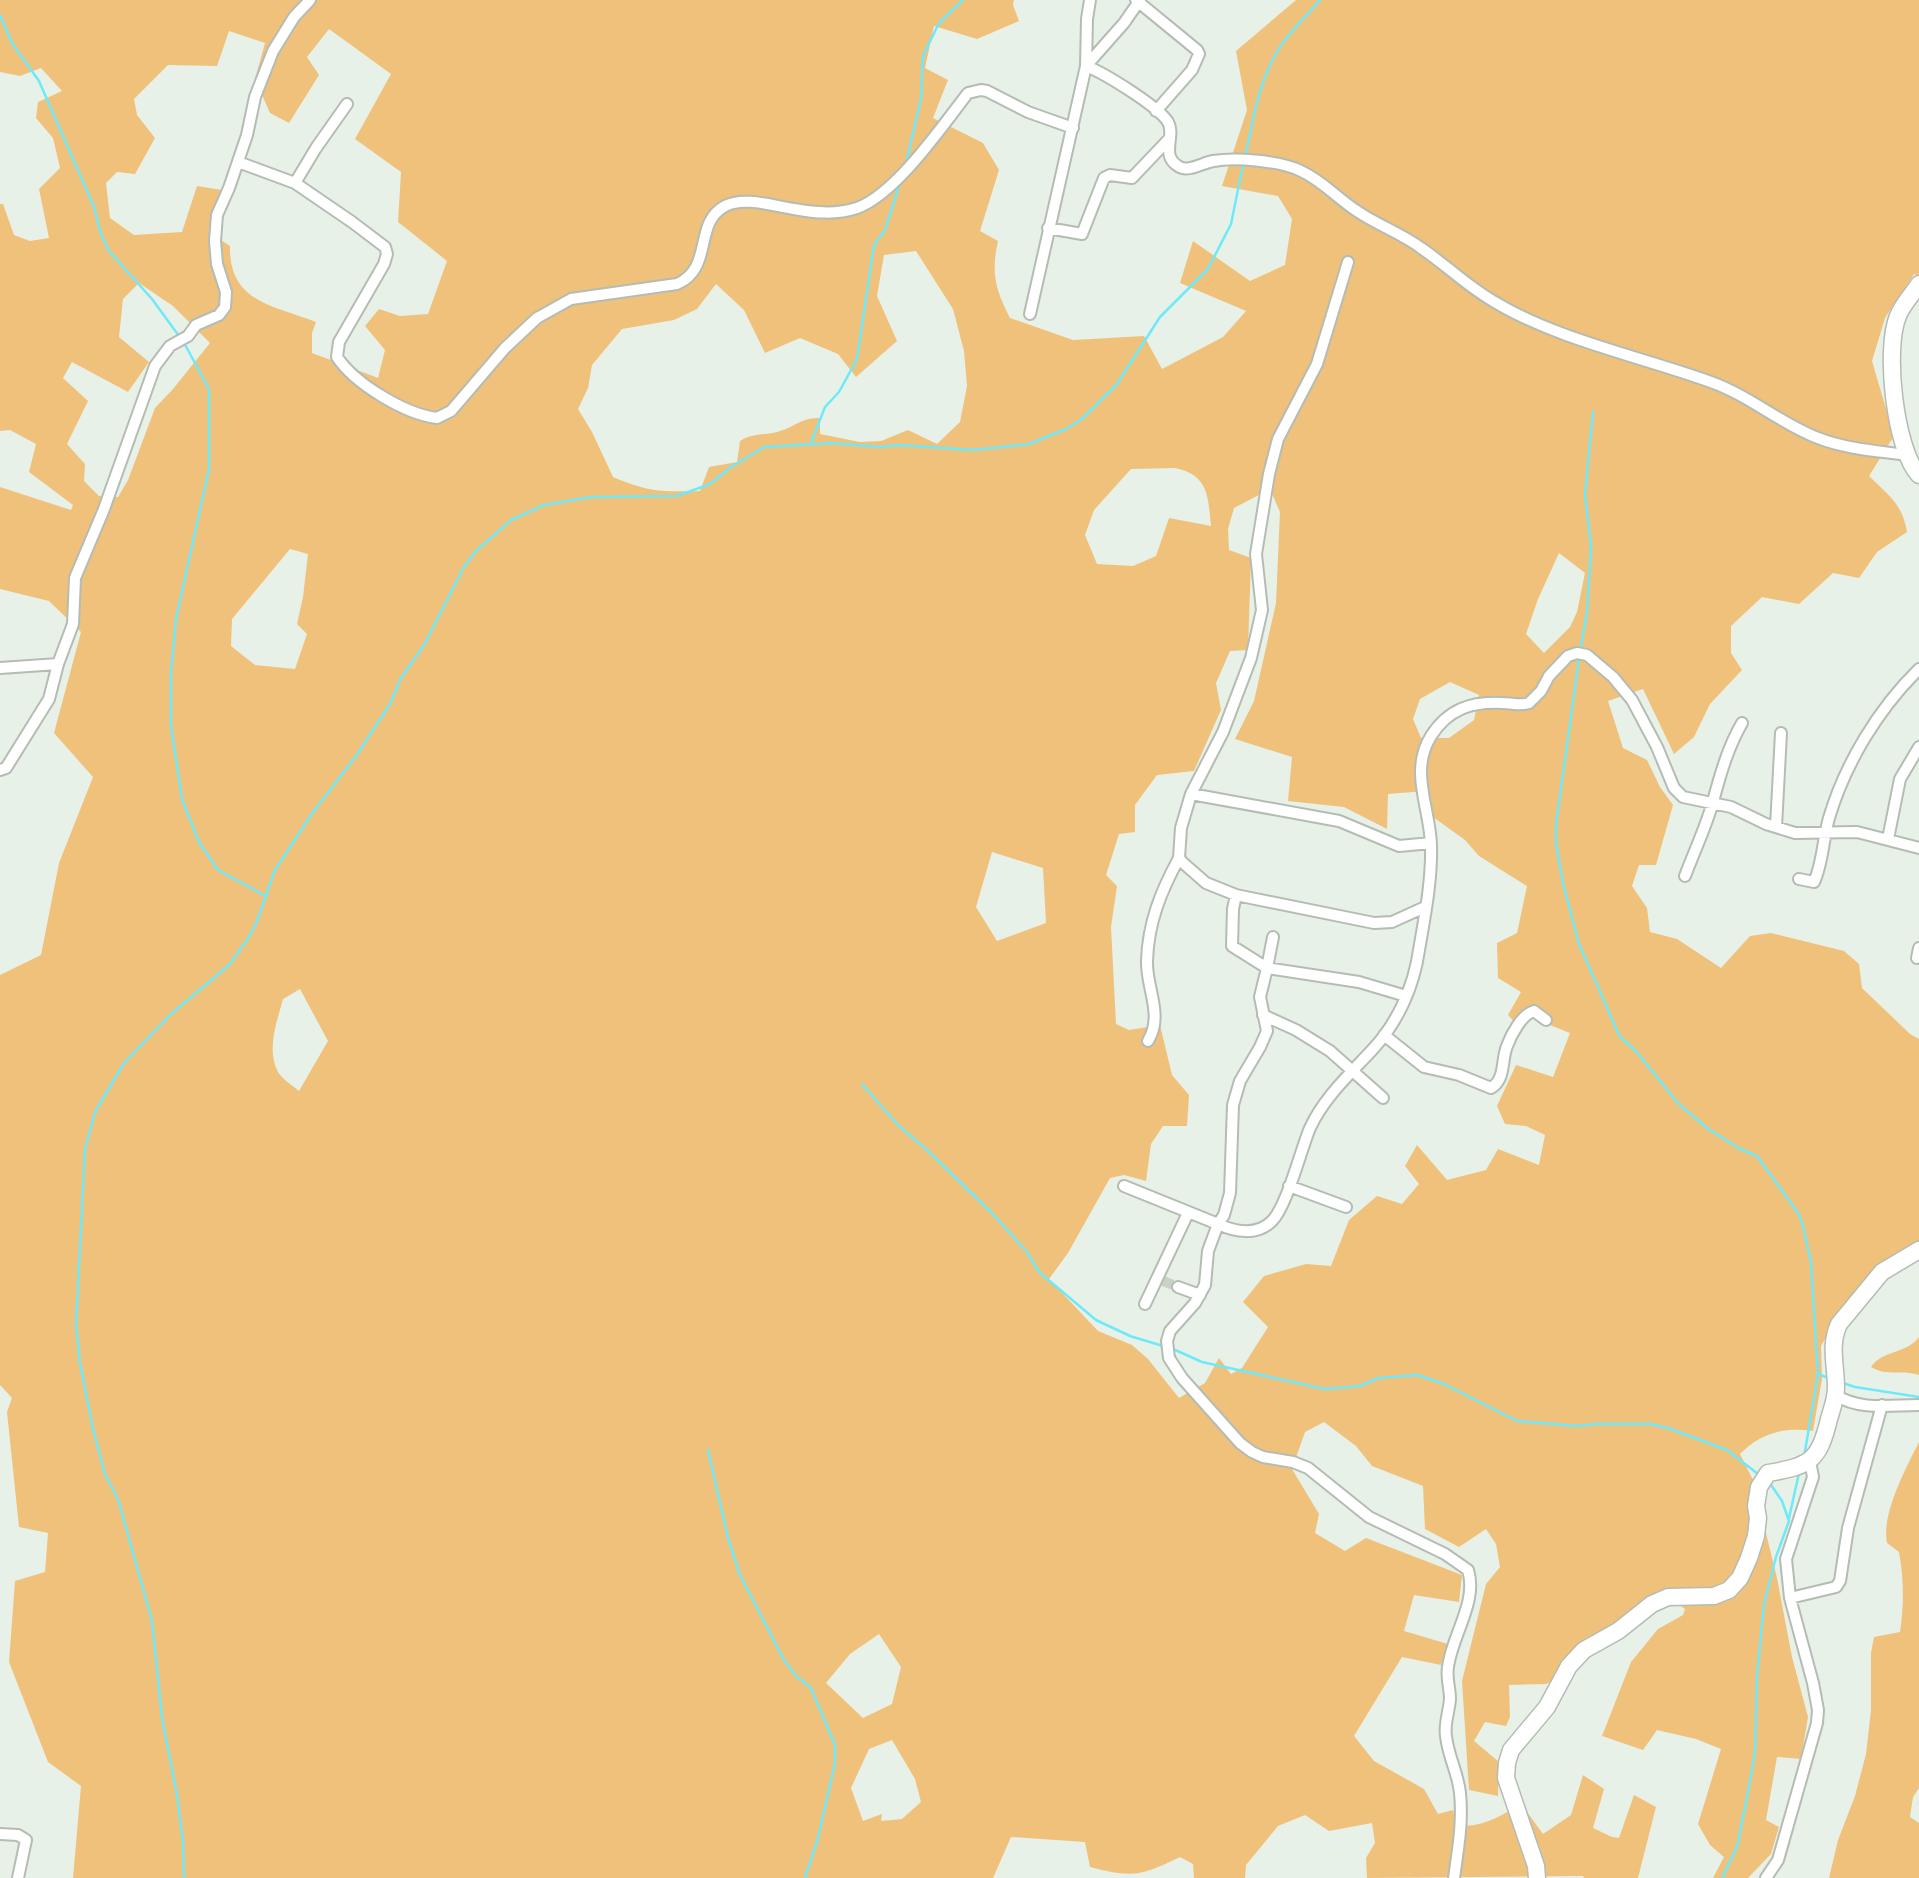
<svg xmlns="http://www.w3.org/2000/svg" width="1919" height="1878" viewBox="0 0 1919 1878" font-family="'Zilla Slab',serif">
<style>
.green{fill:#f0c17b;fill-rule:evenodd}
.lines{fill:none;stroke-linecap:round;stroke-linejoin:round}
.stream{stroke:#6ee9fa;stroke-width:2.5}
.street-tunnel{stroke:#c9d1c8;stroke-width:10;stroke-dasharray:10 5;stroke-linecap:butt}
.street-casing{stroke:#b4bcb3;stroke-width:14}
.secondary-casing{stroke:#b4bcb3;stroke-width:19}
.street{stroke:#fff;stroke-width:10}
.secondary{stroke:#fff;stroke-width:16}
</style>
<rect width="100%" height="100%" fill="#e8f1e7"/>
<path class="green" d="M 0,0 L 1014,0 L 1013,5 L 1019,21 L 977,39 L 934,26 L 925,68 L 948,80 L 933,118 L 983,143 L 999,170 L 980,231 L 998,241 C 991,273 995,289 1010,318 L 1073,340 L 1144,336 L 1162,369 L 1223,337 L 1246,311 L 1180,283 L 1193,241 L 1250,281 L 1285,265 L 1292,219 L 1278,196 L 1222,186 L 1247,110 L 1236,51 L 1296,0 L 1919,0 L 1919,276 L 1914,274 L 1885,318 L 1872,361 L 1894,436 L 1869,476 C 1889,496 1902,503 1907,532 L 1877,552 L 1859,578 L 1833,573 L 1799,604 L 1762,597 L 1731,626 L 1731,653 L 1742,670 L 1710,704 L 1694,737 L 1674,754 L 1643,689 L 1608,701 L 1623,748 L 1647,760 L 1660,787 L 1673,805 L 1656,865 L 1639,865 L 1632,886 L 1647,908 L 1650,932 L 1677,939 L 1721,968 L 1750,936 L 1771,933 L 1844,951 L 1859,964 L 1862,988 L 1910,1034 L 1919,1039 L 1919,1245 L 1845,1305 L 1821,1346 L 1822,1379 L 1813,1431 C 1784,1427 1760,1433 1740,1454 L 1753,1480 L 1777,1578 L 1792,1657 L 1808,1717 L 1801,1759 L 1777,1757 L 1766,1820 L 1779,1827 L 1771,1854 L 1748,1878 L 1713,1878 L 1724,1857 L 1710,1845 L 1698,1824 L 1721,1749 L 1696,1739 L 1657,1730 L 1643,1750 L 1602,1736 L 1631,1662 L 1658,1629 L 1683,1615 L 1685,1609 L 1673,1601 L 1617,1626 L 1558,1679 L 1546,1684 L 1509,1685 L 1510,1717 L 1506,1726 L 1485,1722 L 1474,1741 L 1499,1762 L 1498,1796 L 1469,1790 L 1462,1681 L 1486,1584 L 1500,1567 L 1496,1544 L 1486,1529 L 1459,1547 L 1425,1529 L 1423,1486 L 1372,1466 L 1356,1446 L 1324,1422 L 1305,1432 L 1292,1469 L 1319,1514 L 1315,1533 L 1345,1551 L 1366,1538 L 1462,1575 L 1459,1602 L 1414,1595 L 1404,1631 L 1448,1644 L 1441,1665 L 1402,1657 L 1354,1736 L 1374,1761 L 1424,1789 L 1438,1814 L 1453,1810 L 1457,1825 C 1480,1829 1501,1816 1521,1804 L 1543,1834 L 1571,1815 L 1583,1775 L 1604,1789 L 1593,1828 L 1612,1837 L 1619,1838 L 1634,1795 L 1656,1807 L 1638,1878 L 1584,1878 L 1583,1876 L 1367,1878 L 1366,1858 L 1375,1843 L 1372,1823 L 1329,1831 L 1305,1815 L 1278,1826 L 1246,1865 L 1245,1878 L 1194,1878 L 1193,1864 L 1180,1857 C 1141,1876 1132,1878 1090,1867 L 1085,1842 L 1011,1837 L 993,1878 L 73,1878 L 81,1786 L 48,1762 L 9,1662 L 15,1581 L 45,1572 L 48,1533 L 19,1527 L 7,1412 L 12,1398 L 0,1385 L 0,975 L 41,955 L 59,863 L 93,777 L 54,733 L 81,632 L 49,601 L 0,589 L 0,487 L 71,510 L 73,505 L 29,472 L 36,444 L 10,430 L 0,431 L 0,204 L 3,204 L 14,235 L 30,241 L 49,238 L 39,189 L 60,168 L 53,138 L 36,118 L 38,102 L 62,91 L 41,68 L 20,76 L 0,72 ZM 329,29 L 391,74 L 355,139 L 401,172 L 398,222 L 447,261 L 428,314 L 400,316 L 379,309 L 365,326 L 385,350 L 378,378 L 312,353 L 312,333 L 316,322 C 272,305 229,302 230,246 L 209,232 L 222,190 L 197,186 L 182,232 L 134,235 L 110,218 L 106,183 L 117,172 L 135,174 L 155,138 L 137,115 L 134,99 L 168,65 L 217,66 L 229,31 L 265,43 L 255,79 L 270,113 L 289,123 L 319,75 L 307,57 ZM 916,251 L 953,309 L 964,351 L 967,386 L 960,422 L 937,444 L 908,430 L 881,441 L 860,442 L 820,434 L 820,418 C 802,418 799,424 783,430 C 769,436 754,432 740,441 L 737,462 L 709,467 L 700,491 C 660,492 649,492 613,477 L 592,432 L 578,409 L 588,388 L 592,365 L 622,329 L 674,320 L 697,309 L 716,284 L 744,310 L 765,353 L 800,338 L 838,354 L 856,377 L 897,341 L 877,296 L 884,255 ZM 139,283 L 173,306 L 210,343 L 173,389 L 155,408 L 128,480 L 118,497 L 99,496 L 84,481 L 85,464 L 67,444 L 88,401 L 63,378 L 72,362 L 128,392 L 149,362 L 119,337 L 123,299 ZM 1175,468 C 1209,475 1208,497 1211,526 L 1169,518 L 1156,556 L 1133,566 L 1097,564 L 1085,535 L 1094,510 L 1131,469 ZM 1270,489 L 1280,512 L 1276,603 L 1254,701 L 1235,739 L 1292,757 L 1288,801 L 1344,807 L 1387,829 L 1388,794 L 1426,791 L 1433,817 L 1465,840 L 1479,856 L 1527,886 L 1517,933 L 1497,943 L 1498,978 L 1521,992 L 1508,1015 L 1518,1026 L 1527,1016 L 1570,1033 L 1553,1077 L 1516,1065 L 1497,1106 L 1505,1124 L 1526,1126 L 1545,1135 L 1539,1165 L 1498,1149 L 1486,1170 L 1447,1180 L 1417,1145 L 1405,1166 L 1419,1184 L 1402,1204 L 1377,1196 L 1349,1220 L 1331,1266 L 1306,1264 L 1264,1276 L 1243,1302 L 1268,1327 L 1242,1368 L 1231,1374 L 1219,1358 L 1205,1383 L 1179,1398 L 1148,1359 L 1132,1345 L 1098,1331 L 1049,1279 L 1068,1253 L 1110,1178 L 1124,1175 L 1146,1181 L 1151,1144 L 1163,1126 L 1187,1126 L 1189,1095 L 1172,1075 L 1160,1025 L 1129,1030 L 1116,1024 L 1111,927 L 1117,886 L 1106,875 L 1119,834 L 1135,832 L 1135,805 L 1157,775 L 1194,771 L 1221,710 L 1216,683 L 1230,651 L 1248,650 L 1251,558 L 1229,550 L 1228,529 L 1234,508 ZM 290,549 L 308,554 L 303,597 L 297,624 L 307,634 L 295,669 L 255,665 L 231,646 L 232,619 ZM 1559,553 L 1585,573 L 1577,612 L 1570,627 L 1544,653 L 1526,634 L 1538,599 ZM 1450,682 L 1479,695 L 1474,720 L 1449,738 L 1421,738 L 1413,719 L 1420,699 ZM 992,852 L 1043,868 L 1046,923 L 997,941 L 976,907 ZM 300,989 L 328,1041 L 299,1091 C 292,1085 282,1079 278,1072 C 266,1049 277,1022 283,999 ZM 879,1634 L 901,1667 L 892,1704 L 863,1718 L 826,1683 L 850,1654 ZM 892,1740 L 915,1779 L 921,1802 L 902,1819 L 881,1821 L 882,1814 L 863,1821 L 851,1788 L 869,1749 Z
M 1919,1337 L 1919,1375 C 1902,1369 1888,1377 1871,1367 C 1882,1350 1907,1354 1919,1337 Z
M 1919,1442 L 1919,1788 L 1913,1797 L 1910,1817 L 1919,1823 L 1919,1878 L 1829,1878 L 1838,1840 L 1855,1796 L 1866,1754 L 1871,1710 L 1871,1653 L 1874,1637 L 1900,1632 C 1904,1605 1904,1579 1899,1552 L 1887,1543 C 1881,1514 1906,1468 1919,1442 Z"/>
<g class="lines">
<path class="stream" d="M 0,15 L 12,43 L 39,81 L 94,207 L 101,234 L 109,251 L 152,299 L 179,336
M 1245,158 C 1252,125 1257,90 1273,59 C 1284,37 1304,19 1320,0
M 906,163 L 921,99 L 923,56 L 939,23 L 963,0
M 183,341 L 209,389 L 209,469 L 176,619 L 171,672 L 171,726 L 182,799 L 199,842 L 218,870 L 264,895
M 811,443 L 825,407 L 839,392 L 857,359 L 874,245 L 885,230 L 900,183
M 1580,652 L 1587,612 L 1591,547 L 1585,494 L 1593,412
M 1579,659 L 1556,824 L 1556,843 L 1563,883 L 1579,944 L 1620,1037 L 1635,1050 L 1678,1103 L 1707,1128 L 1740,1149 L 1757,1156 L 1798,1213 L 1802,1222 L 1811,1262 L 1818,1374 L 1804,1457
M 862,1084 L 898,1125 L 928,1151 L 992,1213 L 1027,1252 L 1039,1272 L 1096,1320 L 1130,1336 L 1163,1346
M 1173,1349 L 1202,1362 L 1325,1389 L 1360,1386 L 1378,1378 L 1418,1375 L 1444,1384 L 1517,1421 L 1577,1426 L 1595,1424 L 1650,1424 L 1668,1428 L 1727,1450 L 1758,1474
M 1818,1374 L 1831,1379
M 1843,1383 L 1855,1387 L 1919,1397
M 708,1450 L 728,1538 L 740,1575 L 784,1660 L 796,1676 L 811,1688 L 835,1745 L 835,1763 L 818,1838 L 805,1878
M 1789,1518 L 1799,1473
M 184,1878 L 183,1842 L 177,1795 L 162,1718 L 152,1621 L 118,1499 L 105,1474 L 93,1429 L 80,1363 L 76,1325 L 85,1149 L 95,1112 L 124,1063 L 171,1014 L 229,965 L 247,940 L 256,924 L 275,870 L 311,815 L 356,756 L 390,704 L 401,678 L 424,645 L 464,567 L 475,552 L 511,520 L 544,505 L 591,497 L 677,496 L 710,484 L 731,467 L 764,447 L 832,443 L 880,447 L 899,445 L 973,450 L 1029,444 L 1066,429 L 1082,419 L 1117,384 L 1160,317 L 1208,269 L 1231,224 L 1243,165
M 1722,1878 L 1737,1847 L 1748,1792 L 1755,1753 L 1757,1676 L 1764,1604 L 1776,1557 L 1789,1521 L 1782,1501 L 1769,1482"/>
<path class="street-tunnel" d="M 1163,1281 L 1178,1287"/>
<defs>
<path id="street" d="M 1136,0 L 1197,50 L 1199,54 L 1192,70 L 1156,111
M 1086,66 L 1124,23 L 1140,0
M 1086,66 L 1087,19 L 1090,0
M 238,162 L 295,183 L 352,222 L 385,247 L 387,254 L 384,264 L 339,342 L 337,357 C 355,384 405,414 437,418 L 451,411 L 505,348 L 537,318 L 571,299 L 677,284 C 714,268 693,223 725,206 C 744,196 773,206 794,209 C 815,213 836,215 857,208 C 896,194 943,125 968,93 L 981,90 L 987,91 L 1028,112 L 1073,128
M 295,183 L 316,148 L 347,104
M 1048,228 L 1082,234 L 1104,178 L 1110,175 L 1132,178 L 1169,139
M 1030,314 L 1086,66 C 1104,73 1158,106 1168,122 C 1176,136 1160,155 1178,166 C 1188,173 1202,163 1213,161 C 1236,157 1281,161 1301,171 C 1323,181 1338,199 1357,211 C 1377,225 1401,233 1421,248 C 1446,265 1467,286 1493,301 C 1555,339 1642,357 1711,382 C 1750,396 1781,424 1818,438 C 1846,449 1878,451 1906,455
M 0,668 L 58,664 L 73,624 L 75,578 L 104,509 L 155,366 L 170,346 L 188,336 L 196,325 L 219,315 L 225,307 L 226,292 L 217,264 L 215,241 L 217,215 L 229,188 L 247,135 L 255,97 L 273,51 L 294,17 L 310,0
M 0,770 L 6,768 L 49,699 L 58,664
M 1191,794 L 1339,821 L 1399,846 L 1431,843
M 1776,827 L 1781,733
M 1888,839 L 1900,779 L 1919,747
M 1685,876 C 1694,852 1705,829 1712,805 C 1720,776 1727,749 1742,723
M 1799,879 L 1814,882 C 1823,863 1823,838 1829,818 C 1845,764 1878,709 1919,669
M 1236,895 L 1374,923 L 1392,922 L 1425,907
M 1273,937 L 1267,968 L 1359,982 L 1406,996
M 1917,958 L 1919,948
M 1263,1015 L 1296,1030 L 1330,1051 L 1383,1098
M 1384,1035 L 1424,1067 L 1459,1075 L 1491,1088 C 1506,1079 1501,1060 1507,1046 C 1511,1035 1522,1014 1534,1011 L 1546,1020
M 1148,1041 C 1164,1015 1146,988 1147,961 C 1148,923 1161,891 1179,858
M 1124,1186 L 1218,1224 L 1224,1215 L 1230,1193 L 1233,1105 L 1240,1081 L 1260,1047 L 1267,1031 L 1260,997 L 1267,968 L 1232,946 L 1233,909 L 1236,895 L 1206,883 L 1182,862 L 1179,858 L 1181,828 L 1191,794 L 1223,732 L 1251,658 L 1262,610 L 1256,554 L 1269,474 L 1278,439 L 1317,364 L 1348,262
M 1289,1186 L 1346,1207
M 1178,1287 L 1200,1295
M 1145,1304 L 1188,1213
M 1835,1395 C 1861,1411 1890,1405 1919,1405
M 1790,1598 L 1836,1587 L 1840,1581 L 1848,1528 L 1882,1405
M 0,1834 L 18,1835 L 26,1840 L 18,1878
M 1454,1878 C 1458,1849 1463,1822 1460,1793 C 1458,1773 1448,1756 1446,1736 C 1444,1724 1449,1712 1450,1699 C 1450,1688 1446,1678 1448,1667 C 1452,1635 1478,1602 1468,1570 L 1445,1554 L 1369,1517 L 1308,1468 L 1293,1462 L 1263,1457 L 1252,1452 L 1240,1443 L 1182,1378 L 1169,1358 L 1167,1341 L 1170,1331 L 1195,1303 L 1205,1285 L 1208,1251 L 1218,1224 C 1235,1232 1257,1236 1272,1221 C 1287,1206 1301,1149 1310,1128 C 1324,1097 1351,1073 1373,1049 C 1398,1022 1414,986 1419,950 C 1425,915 1432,880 1431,845 C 1430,808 1409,771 1431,736 C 1448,709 1472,701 1503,703 C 1512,703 1521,706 1529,703 L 1541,691 L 1549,676 L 1568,656 L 1577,653 L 1587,655 L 1613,677 L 1632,700 L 1657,747 L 1674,788 L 1683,797 L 1731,807 L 1766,824 L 1795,833 L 1857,832 L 1919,848
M 1766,1878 L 1778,1860 L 1817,1723 L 1818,1710 L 1813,1683 L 1790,1598 L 1786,1559 L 1813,1477 L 1810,1461"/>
<path id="secondary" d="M 1919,284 C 1912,295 1902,305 1898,316 C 1884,349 1895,450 1919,475
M 1537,1878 L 1536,1866 L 1506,1778 L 1507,1763 L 1511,1750 L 1547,1707 L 1569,1666 L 1584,1650 L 1618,1631 L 1652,1604 L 1668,1597 L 1714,1596 L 1729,1590 L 1740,1578 L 1749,1558 L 1756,1536 L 1758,1518 L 1756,1506 L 1759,1487 L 1768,1473 C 1810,1466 1819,1461 1829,1419 C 1832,1409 1836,1398 1836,1388 C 1836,1365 1829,1345 1839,1324 L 1882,1272 L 1919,1250"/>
</defs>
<use href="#street" class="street-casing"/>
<use href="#secondary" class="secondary-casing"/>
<use href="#street" class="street"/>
<use href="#secondary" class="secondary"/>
</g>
</svg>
